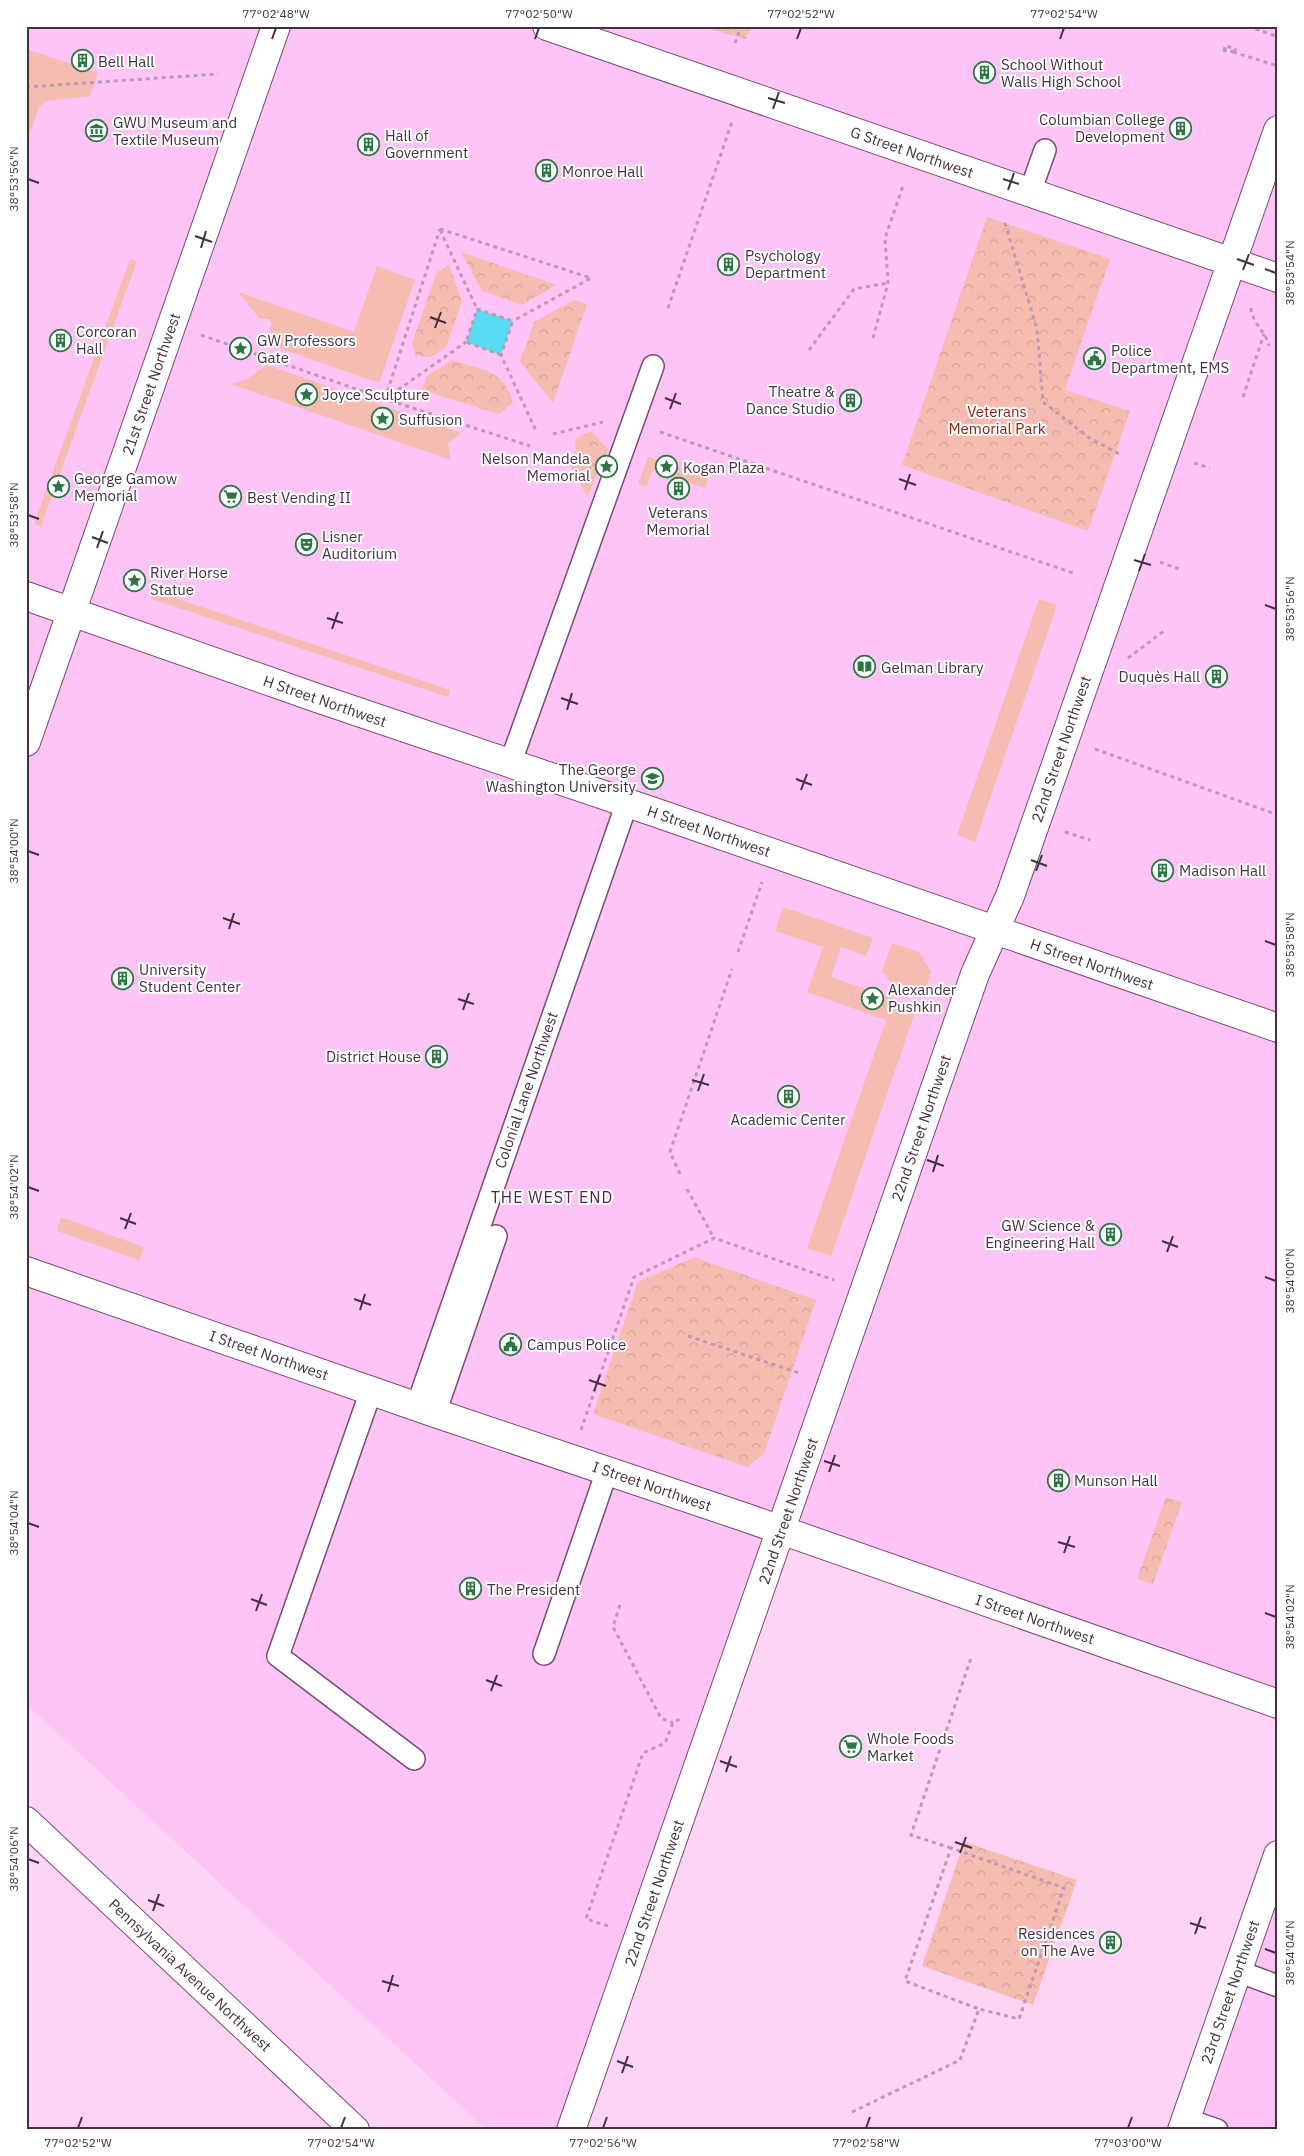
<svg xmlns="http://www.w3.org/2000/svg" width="1304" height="2156" viewBox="0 0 1304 2156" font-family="'IBM Plex Sans',sans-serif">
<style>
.built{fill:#fec4f6}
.green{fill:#f6bcb1}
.park{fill:url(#park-crowns)}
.water{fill:#59dbf2}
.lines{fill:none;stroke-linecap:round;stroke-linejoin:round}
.service-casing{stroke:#794c74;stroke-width:24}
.tertiary-casing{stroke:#794c74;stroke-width:30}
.primary-casing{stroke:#794c74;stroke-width:30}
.path{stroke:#bc99b6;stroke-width:3;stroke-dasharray:4 4;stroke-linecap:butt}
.service{stroke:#fff;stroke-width:21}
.tertiary{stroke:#fff;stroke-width:28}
.primary{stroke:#fff;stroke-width:28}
.path-bridge{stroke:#bc99b6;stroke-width:3;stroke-dasharray:4 4;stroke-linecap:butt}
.ticks{fill:none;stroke:#443041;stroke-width:2}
.labels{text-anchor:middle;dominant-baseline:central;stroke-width:4;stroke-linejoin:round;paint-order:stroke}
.poi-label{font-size:15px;fill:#443041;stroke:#fff;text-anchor:start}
.street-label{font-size:15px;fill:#443041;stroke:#fff}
.park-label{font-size:15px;fill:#8d2011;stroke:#fff}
.neighbourhood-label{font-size:16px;letter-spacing:1px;fill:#50274c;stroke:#fff}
.neatline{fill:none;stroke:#443041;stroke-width:2}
.ticks-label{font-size:12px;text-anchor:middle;fill:#443041}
</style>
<defs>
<pattern id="park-crowns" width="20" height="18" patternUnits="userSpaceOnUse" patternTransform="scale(1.25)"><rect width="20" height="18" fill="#f6bcb1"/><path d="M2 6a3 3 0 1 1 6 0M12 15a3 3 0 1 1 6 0" fill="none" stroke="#d4a299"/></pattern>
</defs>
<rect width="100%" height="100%" fill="#fdd3f6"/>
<path class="built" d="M 26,26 L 1278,26 L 1278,1704 L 782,1531 L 571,2130 L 487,2130 L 26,1704 Z
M 1278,1855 L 1278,2130 L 1182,2130 Z"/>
<path class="green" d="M 26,49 L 98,73 L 90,96 L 47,101 L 39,107 L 26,146 Z
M 130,259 L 137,261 L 41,526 L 34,524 Z
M 377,266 L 415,280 L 379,383 L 279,348 L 276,334 L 269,332 L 272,324 L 269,319 L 260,319 L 238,292 L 354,332 Z
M 267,365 L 461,433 L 448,443 L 451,460 L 231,384 L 247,379 Z
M 648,457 L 708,478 L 705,488 L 653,469 L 646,487 L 638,484 Z
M 154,591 L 450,690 L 448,697 L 151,599 Z
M 1039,599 L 1057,605 L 975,842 L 957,835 Z
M 783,907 L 873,938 L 866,956 L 841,947 L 831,977 L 917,1007 L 831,1256 L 807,1248 L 886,1020 L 807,992 L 823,947 L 775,931 Z
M 892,943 L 919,952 L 931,972 L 923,996 L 894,986 L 882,971 Z
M 61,1217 L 144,1247 L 139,1260 L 57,1231 Z"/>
<path class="park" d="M 699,26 L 751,26 L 746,39 Z
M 987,217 L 1110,259 L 1065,390 L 1130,411 L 1088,531 L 902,465 Z
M 461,252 L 556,285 L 522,305 L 482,291 Z
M 449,265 L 462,301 L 446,347 L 431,357 L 416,356 L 412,343 L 437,272 Z
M 574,300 L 587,304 L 553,403 L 520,362 L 534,322 Z
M 452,360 C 482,370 503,369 513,402 L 499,414 L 422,390 L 427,376 Z
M 591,431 L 608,449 L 587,497 L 569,462 L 576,450 L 575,439 Z
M 694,1257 L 816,1300 L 764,1454 L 747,1467 L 593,1414 L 638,1282 Z
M 1166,1497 L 1182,1502 L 1153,1584 L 1137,1579 Z
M 964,1842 L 1077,1880 L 1033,2005 L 922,1966 Z"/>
<path class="water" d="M 477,309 L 513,321 L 501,355 L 466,342 Z"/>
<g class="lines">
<defs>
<path id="service" d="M 1030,192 L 1045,150
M 510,764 L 653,366
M 371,1391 L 278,1656 L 414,1759
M 417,1406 L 627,803
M 435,1413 L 496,1236
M 544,1654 L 607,1471
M 1237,1971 L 1278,1986
M 1185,2119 L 1217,2130"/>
<path id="tertiary" d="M 547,26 L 1278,278
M 26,596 L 317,698 L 654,812 L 1278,1028
M 26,742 L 276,26
M 26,1271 L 435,1413 L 744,1517 L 1278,1704
M 571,2130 L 975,974 L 1010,896 L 1278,130"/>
<path id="primary" d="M 26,1821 L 355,2130
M 1182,2130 L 1278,1855"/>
</defs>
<use href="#service" class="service-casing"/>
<use href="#tertiary" class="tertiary-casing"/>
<use href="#primary" class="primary-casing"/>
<path class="path" d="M 1248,26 L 1278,37
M 735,43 L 741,26
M 1223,50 L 1225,51 L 1227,46 L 1235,49 L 1235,51
M 1233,52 L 1278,66
M 26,87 L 218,74
M 1005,223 L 1037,329 L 1043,402 L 1088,437 L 1121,455
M 440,229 L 591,278 L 513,321
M 440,230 L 477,309
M 668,308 L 732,122
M 1251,308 C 1252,323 1266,332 1269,346
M 201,335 L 385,399 L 530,446
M 873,338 L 888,283 L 885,238 L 904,183
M 809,350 L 854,289 L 888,283
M 501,355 L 466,342 L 477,309 L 513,321 L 501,355 L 537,433
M 1243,397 L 1264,334
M 385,399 L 440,229
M 385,399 L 466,342
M 660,432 L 1076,574
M 553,434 L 603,422
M 1194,463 L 1210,468
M 1160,562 L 1179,569
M 1128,658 L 1164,631
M 1095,749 L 1278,815
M 1065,832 L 1090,840
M 738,952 L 762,882
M 680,1174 L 670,1152 L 732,969
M 687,1189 L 714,1238
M 688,1336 L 802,1374
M 581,1430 L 634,1277 L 714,1238 L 834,1280
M 620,1605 L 613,1627 L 661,1718 L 673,1723
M 951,1848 L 911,1835 L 972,1655
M 608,1926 L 586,1919 L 643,1753 L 665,1743 L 673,1723 L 681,1718
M 852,2112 L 960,2060 L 979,2009 L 905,1981 L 951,1848 L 1064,1888 L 1019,2019 L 979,2009"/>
<use href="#service" class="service"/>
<use href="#tertiary" class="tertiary"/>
<use href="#primary" class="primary"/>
<path class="path-bridge" d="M 1223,48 L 1233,52"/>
</g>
<path class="ticks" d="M 272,39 L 276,28M 535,39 L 539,28M 797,39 L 801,28M 1060,39 L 1064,28M 768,98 L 785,103M 773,109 L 779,92M 28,179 L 39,183M 1003,179 L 1019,184M 1008,190 L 1014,173M 195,236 L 212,242M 201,248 L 206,231M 1237,259 L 1254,265M 1265,269 L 1276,273M 1243,270 L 1249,254M 430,317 L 446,323M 435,328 L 441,312M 665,398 L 681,404M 670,409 L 676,393M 899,479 L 916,485M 905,490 L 910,474M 28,515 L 39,519M 92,537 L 108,543M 97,548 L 103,531M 1134,560 L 1151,565M 1139,571 L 1145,554M 1265,605 L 1276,609M 327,618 L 343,623M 332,629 L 338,612M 561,698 L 578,704M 567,710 L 572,693M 796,779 L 812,785M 801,790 L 807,774M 28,851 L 39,855M 1031,860 L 1047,866M 1036,871 L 1042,855M 223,918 L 240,924M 229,929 L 234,913M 1265,941 L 1276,945M 458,999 L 474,1004M 463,1010 L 469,993M 692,1080 L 709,1085M 698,1091 L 704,1074M 927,1160 L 944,1166M 933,1172 L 938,1155M 28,1187 L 39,1191M 120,1218 L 136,1224M 125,1229 L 131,1213M 1162,1241 L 1178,1247M 1167,1252 L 1173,1236M 1265,1277 L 1276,1281M 354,1299 L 371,1305M 360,1310 L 365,1294M 589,1380 L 606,1386M 594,1391 L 600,1375M 824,1461 L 840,1466M 829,1472 L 835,1455M 28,1523 L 39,1527M 1058,1542 L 1075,1547M 1064,1553 L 1070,1536M 251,1599 L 267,1605M 256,1611 L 262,1594M 1265,1613 L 1276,1617M 486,1680 L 502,1686M 491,1691 L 497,1675M 720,1761 L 737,1767M 726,1772 L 731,1756M 955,1842 L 972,1848M 960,1853 L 966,1837M 28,1859 L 39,1863M 148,1900 L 164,1906M 153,1911 L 159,1894M 1190,1923 L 1206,1928M 1195,1934 L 1201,1917M 1265,1949 L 1276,1953M 382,1981 L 399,1986M 388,1992 L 393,1975M 617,2061 L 633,2067M 622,2073 L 628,2056M 78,2128 L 82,2117M 341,2128 L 345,2117M 603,2128 L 607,2117M 866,2128 L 870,2117M 1128,2128 L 1132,2117"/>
<defs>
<symbol id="building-ring" viewBox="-11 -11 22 22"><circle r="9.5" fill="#fff" stroke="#2c7644" stroke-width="1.5"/><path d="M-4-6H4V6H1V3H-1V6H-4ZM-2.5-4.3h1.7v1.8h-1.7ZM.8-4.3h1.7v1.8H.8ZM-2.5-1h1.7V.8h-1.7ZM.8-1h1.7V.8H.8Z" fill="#2c7644"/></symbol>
<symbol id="museum-ring" viewBox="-11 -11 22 22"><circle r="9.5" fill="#fff" stroke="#2c7644" stroke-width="1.5"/><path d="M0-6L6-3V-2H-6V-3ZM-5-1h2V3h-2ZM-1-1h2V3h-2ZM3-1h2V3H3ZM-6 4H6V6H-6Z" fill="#2c7644"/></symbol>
<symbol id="sight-ring" viewBox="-11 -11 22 22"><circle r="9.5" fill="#fff" stroke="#2c7644" stroke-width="1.5"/><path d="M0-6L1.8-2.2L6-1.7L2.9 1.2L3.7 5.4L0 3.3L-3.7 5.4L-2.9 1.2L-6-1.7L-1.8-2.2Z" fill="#2c7644"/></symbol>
<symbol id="civic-ring" viewBox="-11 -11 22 22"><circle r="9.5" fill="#fff" stroke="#2c7644" stroke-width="1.5"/><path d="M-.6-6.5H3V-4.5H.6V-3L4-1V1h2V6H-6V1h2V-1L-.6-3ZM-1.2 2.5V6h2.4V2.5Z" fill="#2c7644"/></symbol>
<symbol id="supermarket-ring" viewBox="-11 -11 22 22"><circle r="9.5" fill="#fff" stroke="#2c7644" stroke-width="1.5"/><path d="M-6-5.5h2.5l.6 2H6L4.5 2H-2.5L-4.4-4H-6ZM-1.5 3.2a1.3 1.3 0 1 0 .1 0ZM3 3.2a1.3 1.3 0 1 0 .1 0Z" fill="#2c7644"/></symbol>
<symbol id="theatre-ring" viewBox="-11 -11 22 22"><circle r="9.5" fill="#fff" stroke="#2c7644" stroke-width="1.5"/><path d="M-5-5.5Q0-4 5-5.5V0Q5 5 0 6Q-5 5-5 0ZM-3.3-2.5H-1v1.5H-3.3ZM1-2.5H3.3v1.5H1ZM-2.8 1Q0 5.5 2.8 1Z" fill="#2c7644"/></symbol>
<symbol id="library-ring" viewBox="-11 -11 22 22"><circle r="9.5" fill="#fff" stroke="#2c7644" stroke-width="1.5"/><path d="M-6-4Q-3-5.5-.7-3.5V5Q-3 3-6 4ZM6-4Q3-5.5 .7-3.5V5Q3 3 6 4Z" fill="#2c7644"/></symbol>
<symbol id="university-ring" viewBox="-11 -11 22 22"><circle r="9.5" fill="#fff" stroke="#2c7644" stroke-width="1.5"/><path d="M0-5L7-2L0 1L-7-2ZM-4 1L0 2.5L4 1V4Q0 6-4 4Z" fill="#2c7644"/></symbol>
</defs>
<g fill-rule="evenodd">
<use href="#building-ring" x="70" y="48" width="25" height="25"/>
<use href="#building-ring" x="972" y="60" width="25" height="25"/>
<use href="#building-ring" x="1168" y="116" width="25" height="25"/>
<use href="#museum-ring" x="84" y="118" width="25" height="25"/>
<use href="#building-ring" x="356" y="132" width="25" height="25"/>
<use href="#building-ring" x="534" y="158" width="25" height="25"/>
<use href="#building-ring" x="716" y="252" width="25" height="25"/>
<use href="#building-ring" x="48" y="328" width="25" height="25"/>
<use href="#sight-ring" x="228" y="336" width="25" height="25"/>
<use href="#civic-ring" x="1082" y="346" width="25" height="25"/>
<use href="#sight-ring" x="294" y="382" width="25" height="25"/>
<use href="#building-ring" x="838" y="388" width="25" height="25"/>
<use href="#sight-ring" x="370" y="406" width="25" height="25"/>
<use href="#sight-ring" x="594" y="454" width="25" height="25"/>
<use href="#sight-ring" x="654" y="454" width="25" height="25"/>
<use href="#sight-ring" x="46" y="474" width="25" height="25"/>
<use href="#building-ring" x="666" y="476" width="25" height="25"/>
<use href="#supermarket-ring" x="218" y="484" width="25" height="25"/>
<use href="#theatre-ring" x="294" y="532" width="25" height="25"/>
<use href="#sight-ring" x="122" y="568" width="25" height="25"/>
<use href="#library-ring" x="852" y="654" width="25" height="25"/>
<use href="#building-ring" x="1204" y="664" width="25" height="25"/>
<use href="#university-ring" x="640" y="766" width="25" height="25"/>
<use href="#building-ring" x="1150" y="858" width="25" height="25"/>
<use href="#building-ring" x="110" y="966" width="25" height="25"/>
<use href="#sight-ring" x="860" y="986" width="25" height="25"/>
<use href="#building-ring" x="424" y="1044" width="25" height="25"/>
<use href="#building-ring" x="776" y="1084" width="25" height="25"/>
<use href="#building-ring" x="1098" y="1222" width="25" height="25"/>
<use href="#civic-ring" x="498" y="1332" width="25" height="25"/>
<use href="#building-ring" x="1046" y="1468" width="25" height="25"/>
<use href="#building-ring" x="458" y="1576" width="25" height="25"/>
<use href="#supermarket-ring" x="838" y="1734" width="25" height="25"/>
<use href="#building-ring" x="1098" y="1930" width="25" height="25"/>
</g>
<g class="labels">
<g class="poi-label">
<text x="98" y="61">Bell Hall</text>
<text x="1001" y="64">School Without<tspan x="1001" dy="17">Walls High School</tspan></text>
<text x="1165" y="119" text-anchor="end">Columbian College<tspan x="1165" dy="17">Development</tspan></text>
<text x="113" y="122">GWU Museum and<tspan x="113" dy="17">Textile Museum</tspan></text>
<text x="385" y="135">Hall of<tspan x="385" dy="17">Government</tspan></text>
<text x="562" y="171">Monroe Hall</text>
<text x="745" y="255">Psychology<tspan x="745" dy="17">Department</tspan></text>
<text x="76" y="331">Corcoran<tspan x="76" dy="17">Hall</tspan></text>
<text x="257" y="340">GW Professors<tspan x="257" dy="17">Gate</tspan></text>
<text x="1111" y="350">Police<tspan x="1111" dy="17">Department, EMS</tspan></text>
<text x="835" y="391" text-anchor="end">Theatre &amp;<tspan x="835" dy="17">Dance Studio</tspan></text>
<text x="322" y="394">Joyce Sculpture</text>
<text x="399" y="419">Suffusion</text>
<text x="590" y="458" text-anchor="end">Nelson Mandela<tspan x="590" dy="17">Memorial</tspan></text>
<text x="683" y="467">Kogan Plaza</text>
<text x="74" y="478">George Gamow<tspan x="74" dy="17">Memorial</tspan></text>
<text x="247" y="497">Best Vending II</text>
<text x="678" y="512" text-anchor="middle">Veterans<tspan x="678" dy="17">Memorial</tspan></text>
<text x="322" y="536">Lisner<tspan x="322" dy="17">Auditorium</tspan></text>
<text x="150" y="572">River Horse<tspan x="150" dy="17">Statue</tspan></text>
<text x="881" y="667">Gelman Library</text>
<text x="1200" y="676" text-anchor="end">Duquès Hall</text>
<text x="636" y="769" text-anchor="end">The George<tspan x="636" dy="17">Washington University</tspan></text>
<text x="1179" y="870">Madison Hall</text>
<text x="139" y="969">University<tspan x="139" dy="17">Student Center</tspan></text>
<text x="888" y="989">Alexander<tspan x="888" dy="17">Pushkin</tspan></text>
<text x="421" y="1056" text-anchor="end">District House</text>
<text x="788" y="1119" text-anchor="middle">Academic Center</text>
<text x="1095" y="1225" text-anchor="end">GW Science &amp;<tspan x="1095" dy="17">Engineering Hall</tspan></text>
<text x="527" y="1344">Campus Police</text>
<text x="1074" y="1480">Munson Hall</text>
<text x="487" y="1589">The President</text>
<text x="867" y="1738">Whole Foods<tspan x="867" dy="17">Market</tspan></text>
<text x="1095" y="1933" text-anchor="end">Residences<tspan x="1095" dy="17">on The Ave</tspan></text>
</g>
<g class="street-label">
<text transform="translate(912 152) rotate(19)">G Street Northwest</text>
<text transform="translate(151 384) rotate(-71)">21st Street Northwest</text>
<text transform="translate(325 701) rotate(19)">H Street Northwest</text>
<text transform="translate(1061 749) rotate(-71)">22nd Street Northwest</text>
<text transform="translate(709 831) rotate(19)">H Street Northwest</text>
<text transform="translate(1092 964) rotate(19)">H Street Northwest</text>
<text transform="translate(526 1090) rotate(-71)">Colonial Lane Northwest</text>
<text transform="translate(921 1128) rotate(-71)">22nd Street Northwest</text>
<text transform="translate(269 1355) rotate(19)">I Street Northwest</text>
<text transform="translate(652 1486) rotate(19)">I Street Northwest</text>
<text transform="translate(788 1511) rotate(-71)">22nd Street Northwest</text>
<text transform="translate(1035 1619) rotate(19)">I Street Northwest</text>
<text transform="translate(654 1893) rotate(-71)">22nd Street Northwest</text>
<text transform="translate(190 1975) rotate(43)">Pennsylvania Avenue Northwest</text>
<text transform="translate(1230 1992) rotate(-71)">23rd Street Northwest</text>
</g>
<g class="park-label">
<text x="997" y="411">Veterans<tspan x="997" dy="17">Memorial Park</tspan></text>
</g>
<g class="neighbourhood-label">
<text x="552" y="1197">THE WEST END</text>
</g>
</g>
<rect width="1304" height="2156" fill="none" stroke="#ffffff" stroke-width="55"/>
<rect x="28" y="28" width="1248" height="2100" class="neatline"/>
<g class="ticks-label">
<text x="276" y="18">77°02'48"W</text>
<text x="539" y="18">77°02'50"W</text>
<text x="801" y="18">77°02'52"W</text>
<text x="1064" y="18">77°02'54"W</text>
<text transform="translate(14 179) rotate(-90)" y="4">38°53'56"N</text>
<text transform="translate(1290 273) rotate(-90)" y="4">38°53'54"N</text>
<text transform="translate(14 515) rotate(-90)" y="4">38°53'58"N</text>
<text transform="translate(1290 609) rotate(-90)" y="4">38°53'56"N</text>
<text transform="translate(14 851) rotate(-90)" y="4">38°54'00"N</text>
<text transform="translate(1290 945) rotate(-90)" y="4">38°53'58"N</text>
<text transform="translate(14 1187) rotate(-90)" y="4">38°54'02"N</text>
<text transform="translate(1290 1281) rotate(-90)" y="4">38°54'00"N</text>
<text transform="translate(14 1523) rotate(-90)" y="4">38°54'04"N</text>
<text transform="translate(1290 1617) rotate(-90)" y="4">38°54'02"N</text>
<text transform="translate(14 1859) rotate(-90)" y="4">38°54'06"N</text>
<text transform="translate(1290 1953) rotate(-90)" y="4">38°54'04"N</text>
<text x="78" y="2147">77°02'52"W</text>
<text x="341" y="2147">77°02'54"W</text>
<text x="603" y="2147">77°02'56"W</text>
<text x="866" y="2147">77°02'58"W</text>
<text x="1128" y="2147">77°03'00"W</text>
</g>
</svg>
